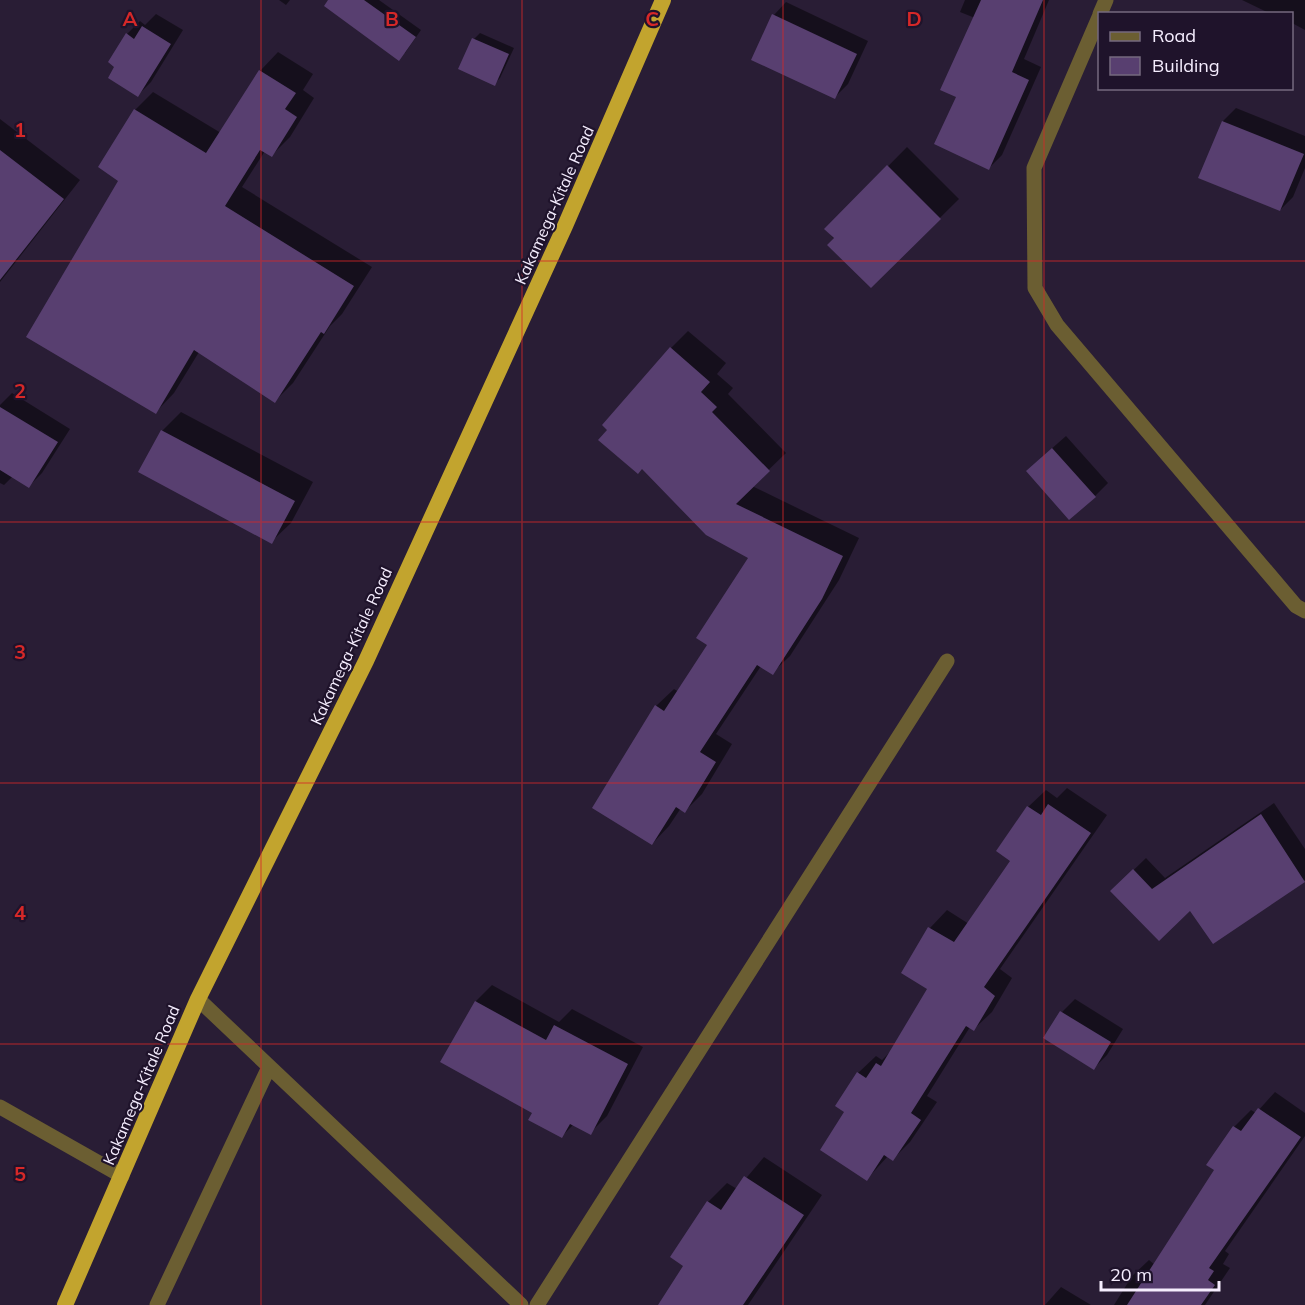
<svg xmlns="http://www.w3.org/2000/svg" width="1305" height="1305" viewBox="0 0 1305 1305" font-family="Mulish,sans-serif">
<style>
.shadow{fill:#0007}
.building{fill:#583f70}
.lines{fill:none;stroke-linecap:round;stroke-linejoin:round}
.minor{stroke:#6b5e32;stroke-width:15}
.trunk{stroke:#c2a42e;stroke-width:16}
.grid{fill:none;stroke:#d62828;stroke-width:1.5;stroke-opacity:0.55}
.labels{text-anchor:middle;dominant-baseline:central;stroke-width:4.5;stroke-linejoin:round;paint-order:stroke}
.street-label{font-size:16px;fill:#f5edfe;stroke:#1f132b}
.grid-label{font-size:20px;text-anchor:middle;font-weight:bold;fill:#d62828;stroke:#1f132b;stroke-width:4.5;stroke-linejoin:round;paint-order:stroke}
</style>
<rect width="100%" height="100%" fill="#291d35"/>
<path class="shadow" d="M 279,0 L 290,0 L 286,5 Z
M 330,0 L 379,0 L 421,30 L 405,53 Z
M 965,0 L 1049,0 L 1024,59 L 1041,67 L 1002,155 L 989,168 L 957,96 L 975,18 L 960,12 Z
M 1242,0 L 1305,0 L 1305,30 L 1292,23 L 1292,14 L 1271,14 Z
M 786,2 L 868,41 L 848,84 L 835,97 L 774,15 Z
M 156,14 L 183,30 L 151,82 L 138,95 L 127,34 L 140,21 L 145,25 Z
M 480,33 L 514,48 L 500,78 L 494,84 L 474,39 Z
M 278,52 L 313,74 L 303,90 L 314,98 L 290,137 L 272,155 L 265,151 L 242,187 L 372,267 L 342,314 L 330,326 L 293,383 L 275,401 L 199,352 L 174,393 L 156,412 L 120,180 L 135,110 L 153,92 L 221,133 L 260,71 Z
M 1236,108 L 1305,136 L 1305,168 L 1293,197 L 1280,210 L 1200,178 L 1223,121 Z
M 0,119 L 80,180 L 0,282 Z
M 907,147 L 959,199 L 871,286 L 826,229 Z
M 688,331 L 726,363 L 717,374 L 733,388 L 728,394 L 786,453 L 752,486 L 859,538 L 839,580 L 790,656 L 772,673 L 761,666 L 716,734 L 732,744 L 702,794 L 685,811 L 681,808 L 669,826 L 652,844 L 594,808 L 656,706 L 674,689 L 679,692 L 709,644 L 750,558 L 671,348 Z
M 12,393 L 70,429 L 42,473 L 29,486 L 13,476 L 4,485 L 0,483 L 0,405 Z
M 181,412 L 313,482 L 291,523 L 271,542 L 162,431 Z
M 1066,436 L 1108,483 L 1095,496 L 1041,458 Z
M 1067,788 L 1107,815 L 1000,969 L 1012,978 L 992,1012 L 974,1029 L 970,1027 L 927,1096 L 937,1102 L 910,1142 L 893,1159 L 888,1156 L 867,1179 L 846,1112 L 858,1073 L 876,1056 L 882,1060 L 895,1047 L 929,989 L 903,972 L 930,928 L 947,910 L 969,924 L 1012,860 L 1028,807 L 1046,790 L 1057,798 Z
M 1274,803 L 1305,849 L 1305,880 L 1213,942 L 1191,909 L 1112,891 L 1146,858 L 1165,878 Z
M 492,985 L 559,1022 L 572,1009 L 643,1047 L 607,1116 L 590,1133 L 574,1124 L 562,1136 L 534,1112 L 476,1001 Z
M 1075,999 L 1123,1029 L 1107,1055 L 1094,1068 L 1062,1012 Z
M 1275,1092 L 1305,1113 L 1305,1136 L 1225,1251 L 1229,1254 L 1223,1264 L 1230,1268 L 1205,1305 L 1114,1305 L 1132,1276 L 1149,1260 L 1155,1265 L 1216,1170 L 1208,1165 L 1234,1127 L 1251,1110 L 1256,1113 Z
M 764,1157 L 822,1195 L 748,1305 L 679,1305 L 685,1265 L 708,1202 L 727,1183 L 737,1189 Z
M 1061,1287 L 1091,1305 L 1045,1305 Z"/>
<path class="building" d="M 328,0 L 364,0 L 416,37 L 399,61 L 324,6 Z
M 981,0 L 1043,0 L 1012,72 L 1029,80 L 989,170 L 934,144 L 956,97 L 940,90 Z
M 772,14 L 857,54 L 835,99 L 751,60 Z
M 142,26 L 171,44 L 138,97 L 108,78 L 114,67 L 108,62 L 126,33 L 134,39 Z
M 472,38 L 509,54 L 495,86 L 458,69 Z
M 259,70 L 296,93 L 285,109 L 297,117 L 272,157 L 260,150 L 225,206 L 354,286 L 324,334 L 321,332 L 275,403 L 194,350 L 156,414 L 26,337 L 118,181 L 98,167 L 134,109 L 206,153 Z
M 1222,121 L 1304,154 L 1280,211 L 1198,178 Z
M 0,150 L 64,199 L 0,280 Z
M 887,165 L 941,219 L 871,288 L 827,245 L 834,238 L 824,229 Z
M 670,347 L 710,382 L 701,392 L 717,407 L 712,412 L 770,471 L 736,504 L 843,556 L 822,599 L 773,675 L 757,665 L 700,752 L 716,762 L 685,813 L 676,807 L 652,845 L 592,808 L 655,705 L 664,711 L 707,645 L 696,638 L 748,558 L 706,535 L 642,469 L 638,474 L 598,440 L 607,430 L 602,425 Z
M 0,407 L 58,442 L 29,488 L 0,470 Z
M 161,430 L 295,501 L 272,544 L 138,472 Z
M 1052,448 L 1096,497 L 1069,520 L 1026,471 Z
M 1048,804 L 1091,833 L 984,987 L 995,996 L 974,1031 L 966,1026 L 911,1113 L 921,1120 L 893,1161 L 884,1155 L 867,1181 L 820,1150 L 844,1112 L 835,1106 L 857,1072 L 866,1078 L 876,1063 L 881,1066 L 927,989 L 901,973 L 928,927 L 954,942 L 1010,861 L 996,851 L 1027,806 L 1041,815 Z
M 1261,814 L 1305,882 L 1213,944 L 1190,911 L 1159,941 L 1110,891 L 1133,869 L 1152,889 Z
M 475,1001 L 546,1040 L 554,1025 L 628,1064 L 591,1135 L 570,1124 L 562,1138 L 528,1120 L 532,1113 L 440,1062 Z
M 1060,1011 L 1111,1042 L 1094,1070 L 1043,1038 Z
M 1258,1108 L 1301,1137 L 1209,1268 L 1214,1271 L 1208,1280 L 1215,1285 L 1201,1305 L 1127,1305 L 1214,1170 L 1206,1165 L 1233,1126 L 1241,1131 Z
M 744,1176 L 804,1215 L 743,1305 L 658,1305 L 683,1266 L 670,1257 L 707,1201 L 721,1210 Z"/>
<g class="lines">
<path class="minor" d="M 1100,14 L 1106,0
M 1100,15 L 1034,168 L 1035,288 L 1057,325 L 1296,606 L 1305,611
M 198,999 L 521,1305
M 0,1107 L 122,1176
M 157,1305 L 269,1067
M 537,1305 L 947,661"/>
<path class="trunk" d="M 65,1305 L 198,999 L 366,661 L 565,226 L 663,0"/>
</g>
<path class="grid" d="M 261,0 L 261,1305M 522,0 L 522,1305M 783,0 L 783,1305M 1044,0 L 1044,1305M 0,261 L 1305,261M 0,522 L 1305,522M 0,783 L 1305,783M 0,1044 L 1305,1044"/>
<g class="labels">
<g class="street-label">
<text transform="translate(554 205) rotate(-66)">Kakamega-Kitale Road</text>
<text transform="translate(351 646) rotate(-65)">Kakamega-Kitale Road</text>
<text transform="translate(141 1085) rotate(-67)">Kakamega-Kitale Road</text>
</g>
</g>
<g class="grid-label">
<text x="130" y="26">A</text>
<text x="392" y="26">B</text>
<text x="652" y="26">C</text>
<text x="914" y="26">D</text>
<text x="20" y="137">1</text>
<text x="20" y="398">2</text>
<text x="20" y="659">3</text>
<text x="20" y="920">4</text>
<text x="20" y="1181">5</text>
</g>
<rect x="1098" y="12" width="195" height="78" fill="#1f132b" stroke="#756a7f" stroke-width="1.5"/>
<rect x="1110" y="32" width="30" height="9" fill="#6b5e32" stroke="#756a7f" stroke-width="1.5"/>
<text x="1152" y="42" font-size="18" fill="#f5edfe">Road</text>
<rect x="1110" y="57" width="30" height="18" fill="#583f70" stroke="#756a7f" stroke-width="1.5"/>
<text x="1152" y="72" font-size="18" fill="#f5edfe">Building</text>
<path d="M1101 1281v9h118v-9" fill="none" stroke="#f5edfe" stroke-width="3"/>
<text x="1110" y="1281" font-size="18" fill="#f5edfe" stroke="#1f132b" stroke-width="4.5" paint-order="stroke">20 m</text>
</svg>
